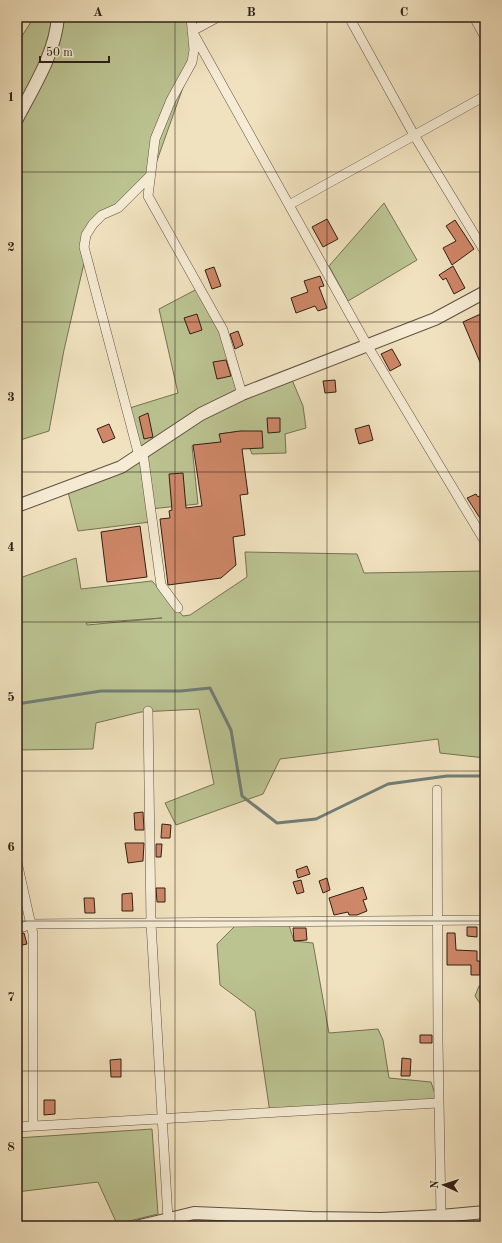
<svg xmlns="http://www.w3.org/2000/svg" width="502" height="1243" viewBox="0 0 502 1243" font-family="'Old Standard TT',serif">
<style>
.green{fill:#bbc391;stroke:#767254;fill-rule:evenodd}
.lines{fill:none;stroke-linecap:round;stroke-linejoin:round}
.stream{stroke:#717e77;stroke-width:3}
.building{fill:#ce8768;stroke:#302016}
.minor-casing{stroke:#605040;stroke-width:10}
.tertiary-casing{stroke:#605040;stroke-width:14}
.minor{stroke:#f6ecd5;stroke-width:9}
.tertiary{stroke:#f6ecd5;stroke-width:12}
.grid{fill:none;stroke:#302016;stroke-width:1;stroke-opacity:0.55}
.neatline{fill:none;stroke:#302016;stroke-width:1.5}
.grid-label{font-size:13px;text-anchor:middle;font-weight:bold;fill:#302016}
</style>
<rect width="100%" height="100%" fill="#f1e2bf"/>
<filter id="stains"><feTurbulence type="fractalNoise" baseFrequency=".005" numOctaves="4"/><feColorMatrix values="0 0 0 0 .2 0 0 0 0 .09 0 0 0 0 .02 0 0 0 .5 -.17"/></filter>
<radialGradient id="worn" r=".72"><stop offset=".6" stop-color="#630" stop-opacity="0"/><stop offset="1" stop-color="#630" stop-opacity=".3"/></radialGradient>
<path class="green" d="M 34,17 L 199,17 L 192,62 L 149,183 L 93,224 L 64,350 L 49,431 L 17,441 L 17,44 Z
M 384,203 L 417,260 L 348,301 L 329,266 Z
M 199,288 L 223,330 L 241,390 L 213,410 L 290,375 L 303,406 L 306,428 L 285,434 L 286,453 L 252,454 L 243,431 L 220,434 L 221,442 L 192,446 L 198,504 L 150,509 L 143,453 L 123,410 L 178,393 L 159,309 Z
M 139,456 L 150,522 L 78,531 L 67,488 Z
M 245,552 L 357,554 L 364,573 L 485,571 L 485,758 L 440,753 L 438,739 L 280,759 L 263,794 L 176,825 L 165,803 L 214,784 L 199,709 L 141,712 L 96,723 L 93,749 L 17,750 L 17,579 L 76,558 L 81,589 L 152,581 L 183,616 L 190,615 L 247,577 ZM 162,618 L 87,625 L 86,623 L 87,623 Z
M 239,922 L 288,922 L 294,941 L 313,943 L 329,1033 L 378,1029 L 383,1040 L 389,1078 L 431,1082 L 438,1103 L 270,1113 L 255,1011 L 220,985 L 217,944 Z
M 485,985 L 485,1011 L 475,996 L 479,986 Z
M 152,1129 L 158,1214 L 117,1224 L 98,1182 L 17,1192 L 17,1138 Z
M 186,1215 L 286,1224 L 285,1226 L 165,1226 Z"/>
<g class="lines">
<path class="stream" d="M 17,704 L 101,691 L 181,691 L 210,688 L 231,730 L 242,796 L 277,823 L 316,819 L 388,784 L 447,776 L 485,776"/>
</g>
<path class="building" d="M 327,219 L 338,239 L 323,247 L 312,227 Z
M 455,220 L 474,249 L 452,265 L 443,248 L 456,241 L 446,226 Z
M 453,266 L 465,288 L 454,294 L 446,278 L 443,280 L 439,275 Z
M 214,267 L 221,286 L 212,289 L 205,270 Z
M 320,276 L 324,286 L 319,287 L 327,308 L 318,311 L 315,306 L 296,313 L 291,298 L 308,292 L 304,281 Z
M 485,312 L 485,374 L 463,322 Z
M 197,314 L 202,330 L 190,334 L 184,318 Z
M 238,331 L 243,345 L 235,349 L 230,334 Z
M 392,349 L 401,365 L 390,371 L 381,354 Z
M 226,360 L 231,376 L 217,379 L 213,362 Z
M 335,380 L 336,392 L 325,393 L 323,381 Z
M 148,413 L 153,437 L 144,439 L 139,417 Z
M 267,418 L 280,418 L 280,432 L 268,433 Z
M 109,424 L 115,438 L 103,443 L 97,429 Z
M 369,425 L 373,440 L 359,444 L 355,429 Z
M 240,431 L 262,431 L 263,448 L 242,449 L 248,494 L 240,495 L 245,535 L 233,537 L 236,565 L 221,578 L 168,585 L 160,519 L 170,518 L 169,511 L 172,510 L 169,474 L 183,473 L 186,508 L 202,506 L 193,445 L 221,442 L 219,434 Z
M 485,493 L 485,526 L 467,498 L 476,494 L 478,497 Z
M 140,526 L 147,577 L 107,582 L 101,532 Z
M 143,812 L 144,830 L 135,830 L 134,813 Z
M 162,824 L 171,825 L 170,838 L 161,838 Z
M 125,843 L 144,843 L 143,861 L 128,863 Z
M 156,844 L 162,844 L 161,857 L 156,857 Z
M 307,866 L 310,874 L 298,878 L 296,870 Z
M 327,878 L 330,890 L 323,893 L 319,881 Z
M 301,880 L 304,892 L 297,894 L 293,882 Z
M 363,887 L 367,899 L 363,900 L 367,911 L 357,915 L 349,915 L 348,912 L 334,915 L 329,898 Z
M 156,888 L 165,888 L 165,902 L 157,902 Z
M 132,893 L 133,911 L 122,911 L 122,894 Z
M 84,898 L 94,898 L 95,913 L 85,913 Z
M 467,927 L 477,927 L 477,937 L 467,936 Z
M 293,928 L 306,928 L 307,940 L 294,941 Z
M 24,933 L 27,944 L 17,946 L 17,935 Z
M 447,933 L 455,933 L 456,950 L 477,951 L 477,961 L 480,961 L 480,975 L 471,975 L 471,965 L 447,965 Z
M 420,1035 L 432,1035 L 432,1043 L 420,1043 Z
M 402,1058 L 411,1059 L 410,1076 L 401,1076 Z
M 121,1059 L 121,1077 L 111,1077 L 110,1060 Z
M 44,1100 L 55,1100 L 55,1114 L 44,1115 Z"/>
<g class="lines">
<defs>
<path id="minor" d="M 191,17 L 194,50 L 192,62 L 171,100 L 155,139 L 148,196 L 223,330 L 242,394
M 218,17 L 192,31 L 367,345 L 484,540 L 485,539
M 349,17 L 414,135 L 485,252
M 474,17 L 485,37
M 289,205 L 485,96
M 143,453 L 161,585 L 178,608
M 139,456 L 84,247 L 86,235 L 93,224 L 102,215 L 118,208 L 150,176
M 148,711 L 151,923 L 168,1219
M 437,790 L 438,1042 L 441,1216
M 17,862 L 33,934 L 33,1126
M 17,929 L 32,924 L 485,920
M 17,1127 L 438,1103"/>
<path id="tertiary" d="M 17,119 C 34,86 55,54 58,17
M 17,506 L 121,467 L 201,414 L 242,394 L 435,319 L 485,292
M 140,1226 L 194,1213 L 312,1218 L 381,1219 L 441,1216 L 485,1212"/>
</defs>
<use href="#minor" class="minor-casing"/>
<use href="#tertiary" class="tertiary-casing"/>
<use href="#minor" class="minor"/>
<use href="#tertiary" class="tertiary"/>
</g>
<path class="grid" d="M 175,17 L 175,1226M 327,17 L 327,1226M 17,172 L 485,172M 17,322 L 485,322M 17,472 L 485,472M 17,622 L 485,622M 17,771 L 485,771M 17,921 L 485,921M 17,1071 L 485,1071"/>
<rect width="502" height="1243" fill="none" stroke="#f1e2bf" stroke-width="44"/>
<g transform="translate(444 1185) rotate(273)" stroke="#f6ecd5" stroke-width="3" paint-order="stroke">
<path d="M0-3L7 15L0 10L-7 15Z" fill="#302016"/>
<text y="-6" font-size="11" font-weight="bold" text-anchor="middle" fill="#302016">N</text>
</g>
<path d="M40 56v6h69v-6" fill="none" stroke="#302016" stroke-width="2"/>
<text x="46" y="56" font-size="12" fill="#302016" stroke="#f6ecd5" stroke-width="3" paint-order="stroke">50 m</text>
<rect x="22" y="22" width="458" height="1199" class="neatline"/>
<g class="grid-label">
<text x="98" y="16">A</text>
<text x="251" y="16">B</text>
<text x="404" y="16">C</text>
<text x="11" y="101">1</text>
<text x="11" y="251">2</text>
<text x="11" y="401">3</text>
<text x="11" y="551">4</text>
<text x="11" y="701">5</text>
<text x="11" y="851">6</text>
<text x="11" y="1001">7</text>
<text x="11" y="1151">8</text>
</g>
<rect width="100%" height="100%" filter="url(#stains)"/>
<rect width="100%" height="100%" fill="url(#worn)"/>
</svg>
